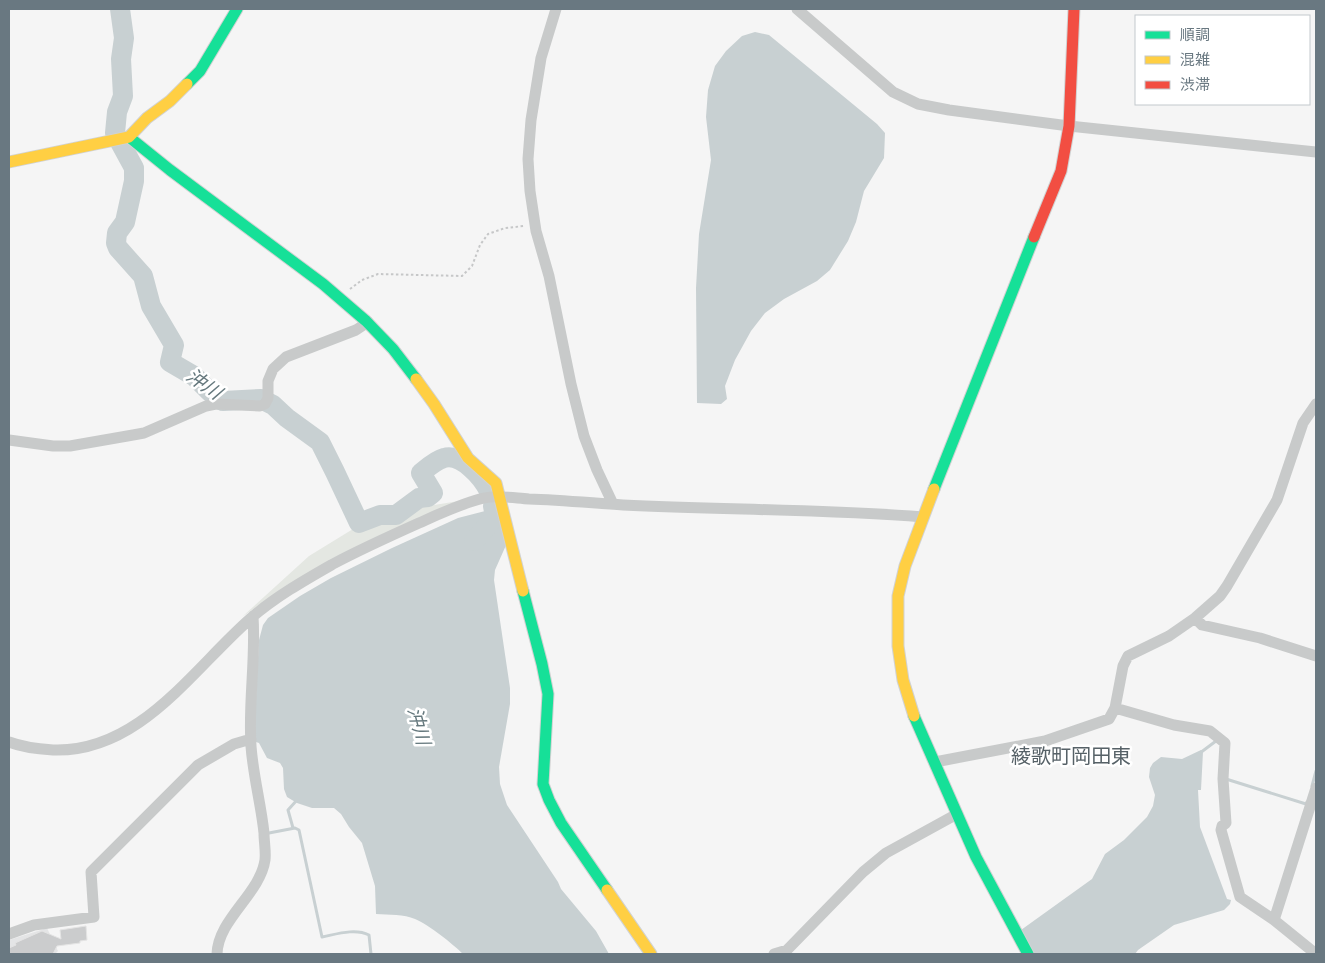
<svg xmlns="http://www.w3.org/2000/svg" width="1325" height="963" viewBox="0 0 1325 963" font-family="'DM Sans','Noto Sans JP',sans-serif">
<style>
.built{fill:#e4e5e6}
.green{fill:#e4e7e2}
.water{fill:#c8d0d2}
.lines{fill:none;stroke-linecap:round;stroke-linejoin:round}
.stream{stroke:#c8d0d2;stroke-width:3}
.river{stroke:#c8d0d2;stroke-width:20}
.building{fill:#cbcccd;stroke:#e4e4e4}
.fast-casing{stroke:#d1d2d2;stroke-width:13}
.slow-casing{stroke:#d1d2d2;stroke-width:13}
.jam-casing{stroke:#d1d2d2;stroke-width:13}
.path{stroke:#c6c7c8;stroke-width:2;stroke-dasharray:2.5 2.5;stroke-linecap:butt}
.street{stroke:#c8caca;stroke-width:11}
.fast{stroke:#16e098;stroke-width:11}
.slow{stroke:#ffcf43;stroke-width:11}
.jam{stroke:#f24e42;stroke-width:11}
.labels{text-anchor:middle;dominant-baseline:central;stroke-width:5;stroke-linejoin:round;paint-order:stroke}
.water-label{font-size:19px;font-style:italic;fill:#65787d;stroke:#fff}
.quarter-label{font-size:20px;fill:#566167;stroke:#fff}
</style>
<rect width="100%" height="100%" fill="#f5f5f5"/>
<path class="built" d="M 47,928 L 58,951 L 55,954 L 9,954 L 9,940 Z"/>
<path class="green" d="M 465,500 L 287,585 L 242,617 L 309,556 L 353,529 L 381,517 L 397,517 L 413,506 L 428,506 Z"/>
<path class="water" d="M 755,32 L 769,35 L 877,124 L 885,133 L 884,158 L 864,191 L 856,222 L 848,241 L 830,270 L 817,281 L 784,299 L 765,313 L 751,331 L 735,360 L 725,386 L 727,399 L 721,404 L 697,403 L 696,288 L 699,234 L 711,160 L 706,117 L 708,90 L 715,66 L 726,51 L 742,36 Z
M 489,510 L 494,524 L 503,522 L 507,543 L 495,570 L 494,580 L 510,688 L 510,704 L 499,767 L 500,784 L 507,805 L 558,882 L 561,889 L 596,931 L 609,954 L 463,954 C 453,944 429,925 415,919 C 404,914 389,915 376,914 L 375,886 L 362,843 L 349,827 L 341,814 L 334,808 L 312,808 L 297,803 L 287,797 L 284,789 L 283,768 L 280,763 L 267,758 L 259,743 L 256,742 L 254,733 L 259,640 L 263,625 L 268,618 L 300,596 L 331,578 L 392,548 L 458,518 Z
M 1201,750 L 1203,752 L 1201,790 L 1198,790 L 1200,827 L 1227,899 L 1231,900 L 1230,904 L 1224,910 L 1174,925 L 1138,950 L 1135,954 L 1034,954 L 1021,930 L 1092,879 L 1105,854 L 1124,840 L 1147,817 L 1153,806 L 1155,795 L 1149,777 L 1150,768 L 1153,763 L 1161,757 L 1182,759 Z"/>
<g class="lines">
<path class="stream" d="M 1200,753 L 1216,741
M 1226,779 L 1306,804 L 1307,802
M 1312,786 L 1316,771
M 293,828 L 288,810 L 297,800
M 269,833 L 295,828 L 299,830 L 322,937 C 337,934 355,928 369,935 L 371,954"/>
<path class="river" d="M 120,9 L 124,38 L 121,59 L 123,96 L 117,112 L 115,133 L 134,168 L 134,181 L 125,222 L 117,233 L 116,243 L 118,248 L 143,276 L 151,306 L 174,345 L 170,362 L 194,376 L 209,391 L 223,401 L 261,399 L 273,405 L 287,418 L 320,442 L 335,472 L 359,523 L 380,515 L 396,515 L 419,498 L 428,497 L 433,493 L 421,473 C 427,468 436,460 444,458 C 461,453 482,477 489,491
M 474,541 L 495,517 L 493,506"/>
</g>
<path class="building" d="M 86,926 L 87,940 L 80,941 L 80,943 L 57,946 L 53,954 L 9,954 L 9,948 L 16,945 L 15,943 L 42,931 L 61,939 L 60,930 Z"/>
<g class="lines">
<defs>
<path id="fast" d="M 187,84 L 200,71 L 237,9
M 129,137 L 170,170 L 323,284 L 366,321 L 393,349 L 416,379
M 934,489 L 1034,237
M 523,591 L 542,664 L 548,694 L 543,784 L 549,800 L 561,823 L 607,890
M 914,716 L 976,857 L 1028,954"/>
<path id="slow" d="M 9,162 L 129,137 L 147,118 L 170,101 L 187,84
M 416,379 L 434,404 L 468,458 L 496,483 L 523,591
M 914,716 L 903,680 L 898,646 L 898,596 L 905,566 L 934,489
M 607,890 L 651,954"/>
<path id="jam" d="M 1034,237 L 1061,171 L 1069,126 L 1074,9"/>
</defs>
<use href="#fast" class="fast-casing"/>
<use href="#slow" class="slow-casing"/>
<use href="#jam" class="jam-casing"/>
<path class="path" d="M 350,289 L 362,280 L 378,274 L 462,276 L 472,266 L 480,245 L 488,234 L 505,228 L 524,226"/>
<path class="street" d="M 556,9 L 541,58 L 531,120 L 528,159 L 530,191 L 536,231 L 549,276 L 571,384 L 584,436 L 597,470 L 613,504
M 797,9 L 893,92 L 918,104 L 949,110 L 1069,126 L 1316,152
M 9,440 L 53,446 L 70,446 L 133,435 L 144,433 L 206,406 L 216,404 L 260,406 L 265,404 L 268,398 L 268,381 L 273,369 L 286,357 L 356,330 L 368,322
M 1195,618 L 1202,625 L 1260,638 L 1316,656
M 1115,708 L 1174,725 L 1210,731 L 1225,743 L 1223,779 L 1226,823 L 1222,826 L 1221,830 L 1240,897 L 1274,920 L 1316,954
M 9,742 C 22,747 38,749 53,750 C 139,753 192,670 250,619 C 275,597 305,580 333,564 C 361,549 390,536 419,523 C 439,514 462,503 484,498 C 498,495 514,498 529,499 C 560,500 592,503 623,505 C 723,510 823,509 923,517
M 935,762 L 1045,741 L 1109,719 L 1115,708 L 1123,666 L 1128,656 L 1169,636 L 1195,618 L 1220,596 L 1227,586 L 1277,500 L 1303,423 L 1316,404
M 1274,920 L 1316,788
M 9,934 L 34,925 L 94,917 L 91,872 L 198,765 L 234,744 L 251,739
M 217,954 C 218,919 260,894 265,860 C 266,851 264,842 264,833 C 261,804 253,775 251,746 C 248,703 256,660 253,616
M 774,954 L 787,950 L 863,872 L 886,853 L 957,814"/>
<use href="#fast" class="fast"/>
<use href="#slow" class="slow"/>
<use href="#jam" class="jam"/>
</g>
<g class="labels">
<g class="water-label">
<text transform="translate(204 384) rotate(35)">沖川</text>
<text transform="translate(419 726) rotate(75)">沖川</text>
</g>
<g class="quarter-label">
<text x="1071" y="756">綾歌町岡田東</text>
</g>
</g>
<rect width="1325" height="963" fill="none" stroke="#697881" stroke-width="20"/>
<rect x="1135" y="15" width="175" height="90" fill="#ffffff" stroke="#c3c9cd"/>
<rect x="1145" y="31" width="25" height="8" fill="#16e098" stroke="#c3c9cd"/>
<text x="1180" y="40" font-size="15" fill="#697881">順調</text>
<rect x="1145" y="56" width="25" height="8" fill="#ffcf43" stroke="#c3c9cd"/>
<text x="1180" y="65" font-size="15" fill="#697881">混雑</text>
<rect x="1145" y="81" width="25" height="8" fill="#f24e42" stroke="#c3c9cd"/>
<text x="1180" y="90" font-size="15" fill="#697881">渋滞</text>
</svg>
